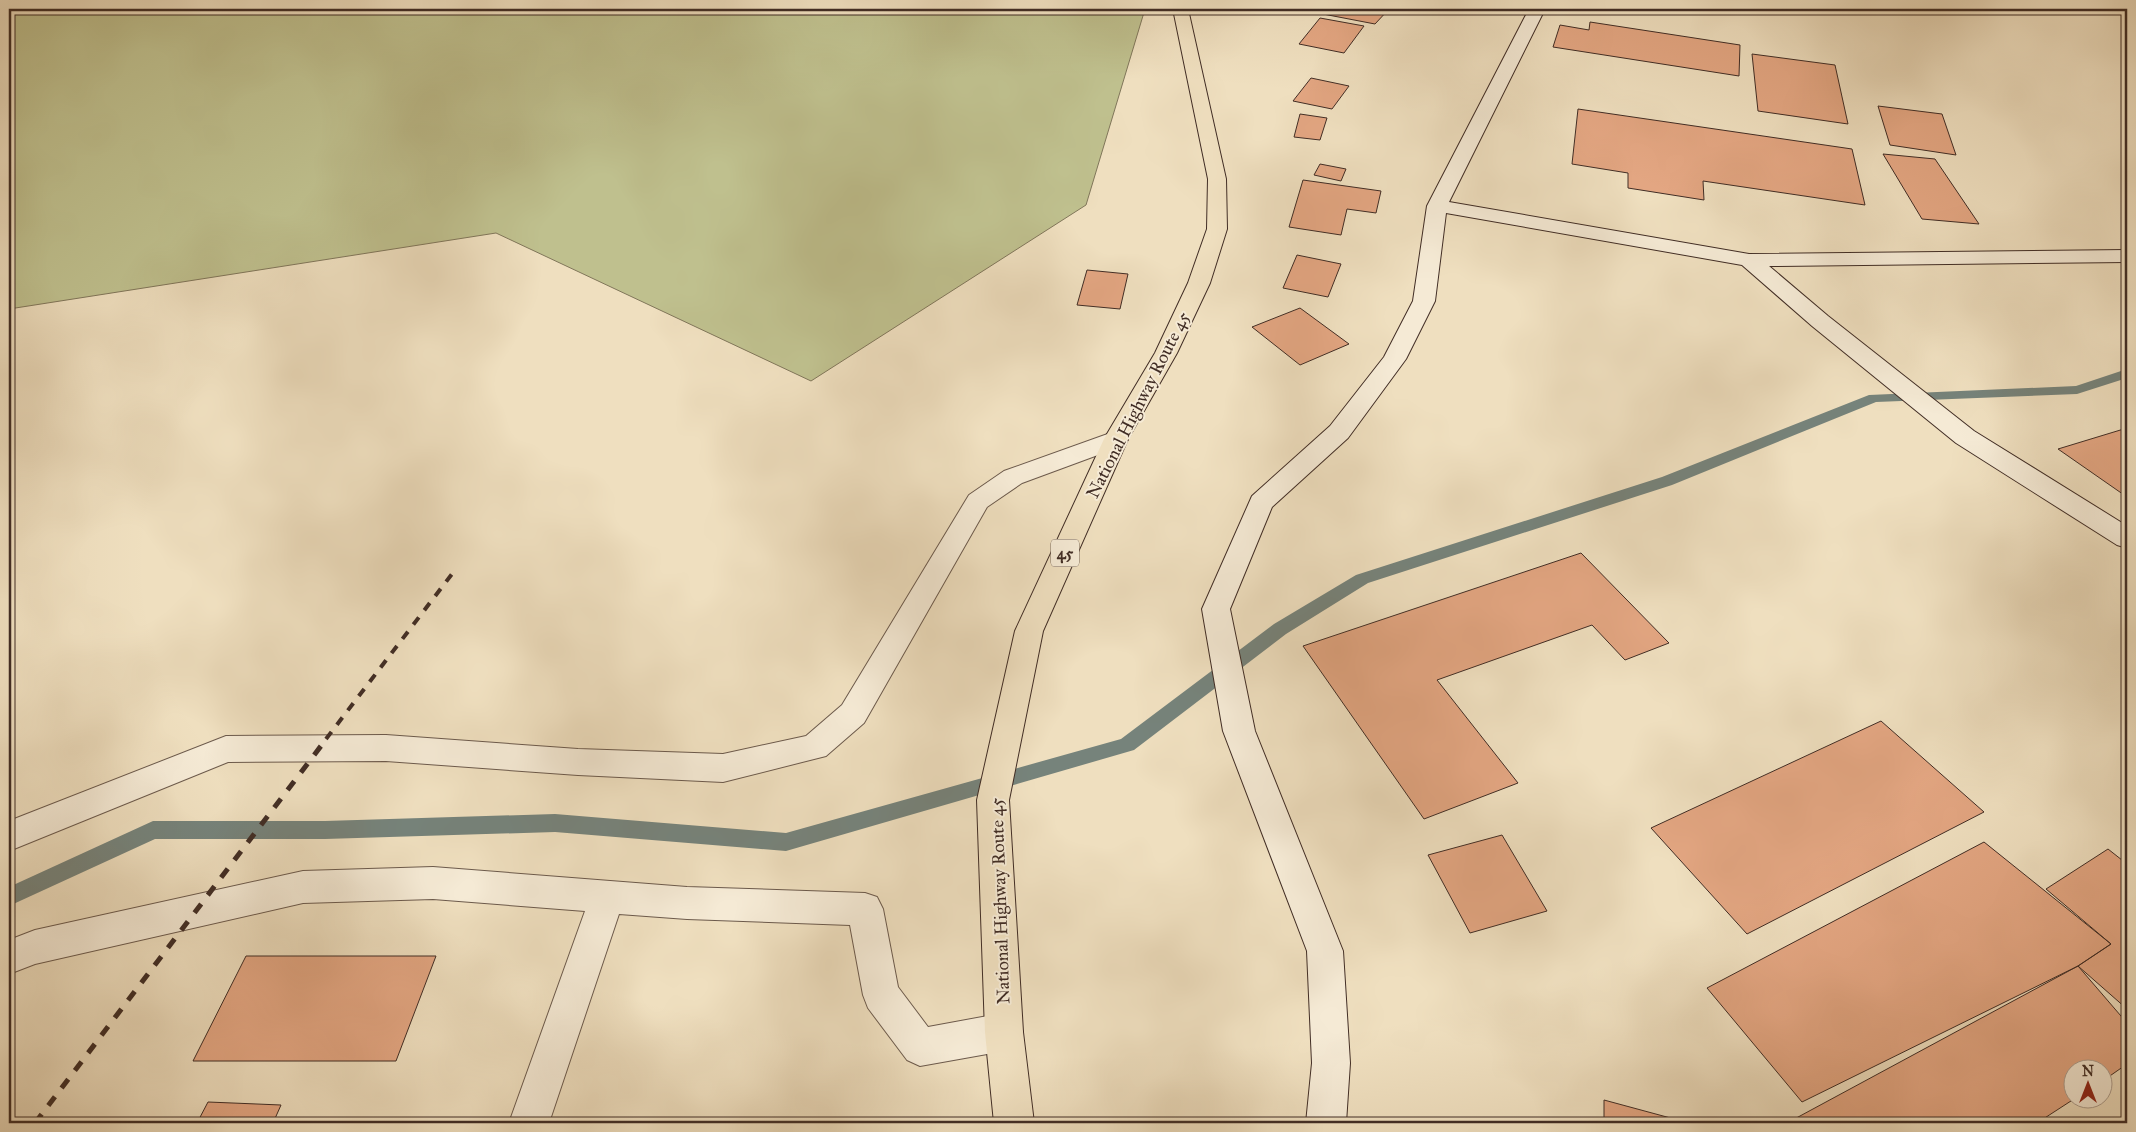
<svg xmlns="http://www.w3.org/2000/svg" width="2136" height="1132" viewBox="0 0 2136 1132" font-family="'IM FELL Great Primer',serif">
<style>
.green{fill:#bfc08e;stroke:#80765a}
.lines{fill:none;stroke-linecap:round;stroke-linejoin:round}
.stream{fill:#76837b;fill-rule:evenodd}
.building{fill:#e3a682;stroke:#412d25}
.street-casing{stroke:#6c5a4c;stroke-width:2}
.secondary-casing{stroke:#412d25;stroke-width:2}
.highway-casing{stroke:#412d25;stroke-width:2}
.street{fill:#f5ead5;fill-rule:evenodd}
.secondary{fill:#f5ead5;fill-rule:evenodd}
.highway{fill:#efdfbf;fill-rule:evenodd}
.rail-far1{stroke:#412d25;stroke-width:4;stroke-dasharray:9 9;stroke-linecap:butt}
.rail{stroke:#412d25;stroke-width:5;stroke-dasharray:11 11;stroke-linecap:butt}
.labels{text-anchor:middle;dominant-baseline:central;stroke-width:4;stroke-linejoin:round;paint-order:stroke}
.shield{fill:#f5ead5;stroke:#77665a;stroke-width:1}
.shield-label{font-size:16px;font-weight:bold;fill:#412d25}
.street-label{font-size:18px;fill:#412d25;stroke:#f5ead5}
</style>
<rect width="100%" height="100%" fill="#efdfbf"/>
<filter id="stains"><feTurbulence type="fractalNoise" baseFrequency=".004" numOctaves="4"/><feColorMatrix values="0 0 0 0 .2 0 0 0 0 .09 0 0 0 0 .02 0 0 0 .5 -.17"/></filter>
<radialGradient id="worn" r=".72"><stop offset=".6" stop-color="#630" stop-opacity="0"/><stop offset="1" stop-color="#630" stop-opacity=".3"/></radialGradient>
<path class="green" d="M 9,9 L 1145,9 L 1086,205 L 811,381 L 496,233 L 9,309 Z"/>
<g class="lines">
<path class="stream" d="M 2127,369 L 2127,378 L 2077,394 L 1876,402 L 1672,485 L 1368,583 L 1286,634 L 1134,750 L 786,851 L 555,832 L 325,839 L 155,839 L 9,906 L 9,887 L 153,821 L 325,821 L 555,814 L 786,833 L 1121,739 L 1274,624 L 1356,575 L 1662,477 L 1869,395 L 2076,386 Z"/>
</g>
<path class="building" d="M 1297,9 L 1389,9 L 1375,24 Z
M 1320,18 L 1364,26 L 1344,53 L 1299,44 Z
M 1590,22 L 1740,45 L 1739,76 L 1553,47 L 1560,25 L 1589,30 Z
M 1752,54 L 1835,65 L 1848,124 L 1758,111 Z
M 1311,78 L 1349,86 L 1332,109 L 1293,101 Z
M 1878,106 L 1942,114 L 1956,155 L 1890,145 Z
M 1578,109 L 1852,149 L 1865,205 L 1703,181 L 1704,200 L 1628,188 L 1628,173 L 1572,164 Z
M 1300,114 L 1327,118 L 1320,140 L 1294,137 Z
M 1883,154 L 1935,159 L 1979,224 L 1922,219 Z
M 1320,164 L 1346,169 L 1341,181 L 1314,175 Z
M 1303,180 L 1381,191 L 1376,213 L 1347,209 L 1341,235 L 1289,227 Z
M 1297,255 L 1341,264 L 1328,297 L 1283,288 Z
M 1087,270 L 1128,274 L 1120,309 L 1077,305 Z
M 1300,308 L 1349,344 L 1300,365 L 1252,327 Z
M 2127,428 L 2127,497 L 2058,449 Z
M 1581,553 L 1669,643 L 1625,660 L 1592,625 L 1437,680 L 1518,783 L 1424,819 L 1303,646 Z
M 1881,721 L 1984,812 L 1747,934 L 1651,828 Z
M 1502,835 L 1547,911 L 1470,933 L 1428,855 Z
M 1984,842 L 2111,944 L 2078,966 L 1802,1102 L 1707,988 Z
M 2108,849 L 2127,864 L 2127,1009 L 2078,966 L 2111,944 L 2046,889 Z
M 246,956 L 436,956 L 396,1061 L 193,1061 Z
M 2078,966 L 2127,1023 L 2127,1064 L 2104,1080 L 2104,1070 L 2074,1070 L 2074,1099 L 2037,1123 L 1787,1123 Z
M 1604,1100 L 1689,1123 L 1604,1123 Z
M 208,1102 L 281,1105 L 273,1123 L 197,1123 Z"/>
<g class="lines">
<defs>
<path id="street" d="M 1116,431 L 1125,433 L 1128,439 L 1125,445 L 1022,483 L 987,507 L 864,723 L 826,756 L 723,782 L 578,775 L 386,761 L 228,762 L 9,851 L 9,821 L 226,736 L 386,735 L 578,749 L 723,754 L 806,736 L 842,705 L 969,495 L 1004,471 Z
M 433,867 L 687,887 L 865,893 L 877,897 L 883,909 L 898,987 L 928,1027 L 1004,1013 L 1017,1019 L 1023,1032 L 1017,1045 L 1004,1051 L 920,1066 L 907,1060 L 868,1008 L 863,995 L 850,925 L 687,919 L 619,914 L 549,1123 L 509,1123 L 585,911 L 433,899 L 303,903 L 35,964 L 9,974 L 9,940 L 35,930 L 303,871 Z"/>
<path id="secondary" d="M 1529,9 L 1545,9 L 1449,202 L 1749,254 L 2127,250 L 2127,262 L 1769,266 L 1828,316 L 1974,431 L 2127,526 L 2127,548 L 2117,545 L 1956,443 L 1812,326 L 1742,265 L 1446,213 L 1435,301 L 1406,359 L 1348,438 L 1272,507 L 1230,609 L 1255,731 L 1343,951 L 1350,1063 L 1346,1123 L 1306,1123 L 1312,1063 L 1307,951 L 1223,731 L 1202,609 L 1252,496 L 1330,426 L 1384,357 L 1413,301 L 1427,206 Z"/>
<path id="highway" d="M 1173,9 L 1188,9 L 1226,179 L 1227,229 L 1210,283 L 1177,353 L 1128,439 L 1043,631 L 1009,800 L 1023,1032 L 1034,1123 L 994,1123 L 985,1032 L 977,800 L 1015,631 L 1104,439 L 1155,353 L 1188,283 L 1207,229 L 1208,179 Z"/>
</defs>
<use href="#street" class="street-casing"/>
<use href="#secondary" class="secondary-casing"/>
<use href="#highway" class="highway-casing"/>
<use href="#street" class="street"/>
<use href="#secondary" class="secondary"/>
<use href="#highway" class="highway"/>
<path class="rail-far1" d="M 326,739 L 455,570"/>
<path class="rail" d="M 35,1123 L 327,738"/>
</g>
<g class="labels">
<rect class="shield" x="1051" y="539.5" width="28" height="27" rx="4"/>
<g class="shield-label">
<text x="1065" y="553">45</text>
</g>
<g class="street-label">
<text transform="translate(1138 405) rotate(-63)">National Highway Route 45</text>
<text transform="translate(1000 901) rotate(-92)">National Highway Route 45</text>
</g>
</g>
<rect width="2136" height="1132" fill="none" stroke="#efdfbf" stroke-width="30"/>
<rect x="10" y="10" width="2116" height="1112" fill="none" stroke="#412d25" stroke-width="2.5"/>
<rect x="15" y="15" width="2106" height="1102" fill="none" stroke="#412d25"/>
<g transform="translate(2088 1084)"><circle r="24" fill="#f5ead5" stroke="#ad9e8f"/>
<path d="M0-4L9 19L0 12L-9 19Z" fill="#8f2418"/>
<text y="-8" font-size="14" font-weight="bold" text-anchor="middle" fill="#412d25">N</text>
</g>
<rect width="100%" height="100%" filter="url(#stains)"/>
<rect width="100%" height="100%" fill="url(#worn)"/>
</svg>
